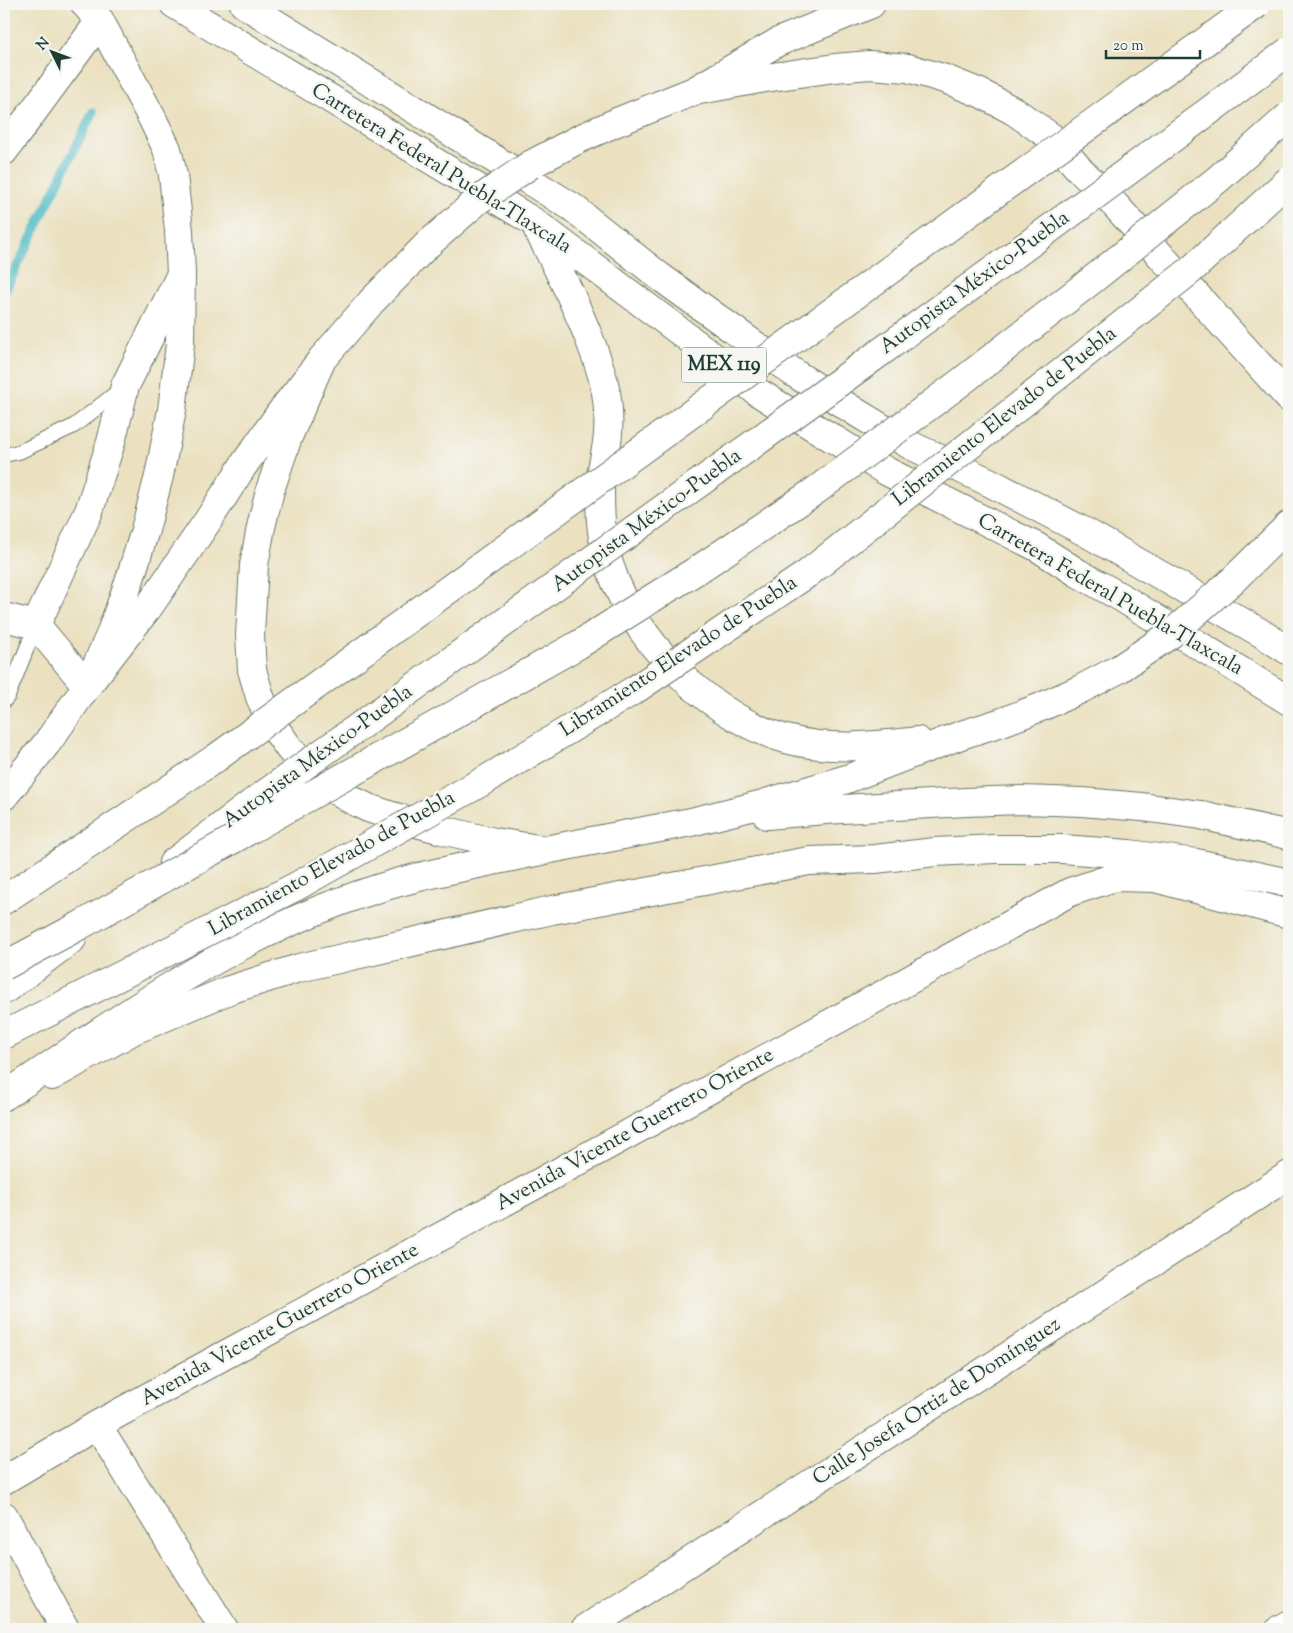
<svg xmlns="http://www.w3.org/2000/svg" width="1293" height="1633" viewBox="0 0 1293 1633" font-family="'Sorts Mill Goudy',serif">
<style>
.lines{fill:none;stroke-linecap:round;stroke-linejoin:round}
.stream{stroke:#4cb9c5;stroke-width:9}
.service-casing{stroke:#667665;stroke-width:16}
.minor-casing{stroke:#667665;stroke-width:30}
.primary-casing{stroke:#667665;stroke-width:30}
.motorway-casing{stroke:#667665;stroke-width:30}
.service{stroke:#fff;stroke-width:14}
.minor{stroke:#fff;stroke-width:28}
.primary{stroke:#fff;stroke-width:28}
.motorway{stroke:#fff;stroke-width:28}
.primary-bridge-casing{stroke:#667665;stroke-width:30;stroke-linecap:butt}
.motorway-bridge-casing{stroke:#667665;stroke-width:30;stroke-linecap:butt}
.primary-bridge{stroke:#fff;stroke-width:28}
.motorway-bridge{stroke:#fff;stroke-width:28}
.labels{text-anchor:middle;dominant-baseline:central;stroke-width:5;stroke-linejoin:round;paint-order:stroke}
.shield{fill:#f6f6f2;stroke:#60746d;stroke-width:1}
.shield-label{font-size:20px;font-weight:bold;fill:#1f3d34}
.street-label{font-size:21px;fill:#1f3d34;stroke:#f6f6f2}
</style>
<rect width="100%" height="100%" fill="#f6f6f2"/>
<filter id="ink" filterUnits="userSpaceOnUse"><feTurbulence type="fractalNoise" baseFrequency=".02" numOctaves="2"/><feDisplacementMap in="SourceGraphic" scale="10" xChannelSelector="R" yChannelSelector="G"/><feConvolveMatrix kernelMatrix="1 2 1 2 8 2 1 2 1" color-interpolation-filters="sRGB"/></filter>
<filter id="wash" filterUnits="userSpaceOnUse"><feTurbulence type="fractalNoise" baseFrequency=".0096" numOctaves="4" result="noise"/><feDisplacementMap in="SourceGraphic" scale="20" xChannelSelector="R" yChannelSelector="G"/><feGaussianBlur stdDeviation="1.12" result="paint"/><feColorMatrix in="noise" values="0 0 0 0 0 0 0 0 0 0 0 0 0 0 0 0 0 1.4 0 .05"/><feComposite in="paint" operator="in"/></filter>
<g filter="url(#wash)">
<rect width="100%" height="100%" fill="#ebe1c0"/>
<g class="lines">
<path class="stream" d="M 4,293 L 93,112"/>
</g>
</g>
<g filter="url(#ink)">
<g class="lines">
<defs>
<path id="service" d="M 4,455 L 19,452 L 74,426 L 121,389
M 4,701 L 8,696 L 36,625"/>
<path id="minor" d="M 4,151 L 100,21
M 4,617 L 36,625 L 87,686
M 36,625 L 89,511 L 111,442 L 125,386 L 181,274
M 97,1425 L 224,1629
M 4,1480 L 97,1425 L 1070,892 L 1115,877 L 1155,878 L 1289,914
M 4,1516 L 65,1629
M 585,1629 L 1289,1175
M 1280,1629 L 1289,1624"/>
<path id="primary" d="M 85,4 L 100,21 L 152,118 L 167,149 L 173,175 L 179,231 L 181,274 L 180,344 L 172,410 L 159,476 L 145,530 L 129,582 L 110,635 L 95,669
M 174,4 L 534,222 L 723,364 L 756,391 L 804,421 L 886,471 L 1037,547 L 1078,573 L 1124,599 L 1289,701
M 244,4 L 572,207 L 659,276 L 731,328 L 794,373 L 859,414 L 910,445 L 991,483 L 1087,533 L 1261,633 L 1289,651
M 694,91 L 765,78 L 835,68 L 870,65 L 908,68 L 945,79 L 980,93 L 1014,111 L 1051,137 L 1081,171 L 1115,205 L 1289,398
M 530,165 L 579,139 L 617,122 L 694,91 L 778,42 L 871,4
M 537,228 C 556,264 574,300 589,338 C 595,354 602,371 605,388 C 608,400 609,421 608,433 C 607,451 601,468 600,486 C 600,500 600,517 602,531 C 612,621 701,715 786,739 C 829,751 875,746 918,741
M 426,246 L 372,301 L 322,359 L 288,437 L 270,490 L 261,527 L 254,565 L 250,635 L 252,670 L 260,697 L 272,724 L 289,748 L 305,767 L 324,783 L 346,797 L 368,808 L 392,816 L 442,830 L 494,842 L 545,850 L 691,822 L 763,804 L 847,779 L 961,735 L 1002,722 L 1041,707 L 1081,689 L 1119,669
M 1233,580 L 1289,525
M 767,815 L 825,810 L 966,802 L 1022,800 L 1082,802 L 1142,807 L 1201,815 L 1289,835
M 52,1076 L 134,1030 L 229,990 L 299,968 L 552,910 L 809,861 L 875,859 L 935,852 L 995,849 L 1062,849 L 1129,854 L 1196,863 L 1289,883"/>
<path id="motorway" d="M 4,796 L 47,743 L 87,686 L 150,605 L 207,522 L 243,466 L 281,412 L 322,359
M 173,863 L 255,801
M 4,900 L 216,758
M 4,990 L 72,939
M 4,1096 C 33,1078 60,1058 89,1039 C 139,1006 190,972 243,945 C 299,916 358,892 419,877 C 461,867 503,859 545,850"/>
</defs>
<use href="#service" class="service-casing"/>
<use href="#minor" class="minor-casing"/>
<use href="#primary" class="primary-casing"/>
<use href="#motorway" class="motorway-casing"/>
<use href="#service" class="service"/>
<use href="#minor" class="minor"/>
<use href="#primary" class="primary"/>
<use href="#motorway" class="motorway"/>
<defs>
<path id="primary-bridge" d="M 426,246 L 477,201 L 530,165
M 1119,669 L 1171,634 L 1233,580"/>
<path id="motorway-bridge" d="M 216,758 L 1257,4
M 255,801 C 601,553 949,307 1289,51
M 4,966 L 79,926 L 578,645 L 702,567 L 815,491 L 961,382 L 1092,280 L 1218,179 L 1289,116
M 4,1035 L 295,887 L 487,779 L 636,689 L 807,574 L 1191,270 L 1289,180"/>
</defs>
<use href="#primary-bridge" class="primary-bridge-casing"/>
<use href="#motorway-bridge" class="motorway-bridge-casing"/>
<use href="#primary-bridge" class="primary-bridge"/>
<use href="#motorway-bridge" class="motorway-bridge"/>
</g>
</g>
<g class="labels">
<rect class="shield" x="681.5" y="347.5" width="85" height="35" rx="4"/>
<g class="shield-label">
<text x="724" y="365">MEX 119</text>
</g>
<g class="street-label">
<text transform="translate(441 169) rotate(32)">Carretera Federal Puebla-Tlaxcala</text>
<text transform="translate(975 283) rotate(-36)">Autopista México-Puebla</text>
<text transform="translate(1005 417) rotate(-38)">Libramiento Elevado de Puebla</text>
<text transform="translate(647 521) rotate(-36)">Autopista México-Puebla</text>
<text transform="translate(1110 595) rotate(30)">Carretera Federal Puebla-Tlaxcala</text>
<text transform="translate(679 657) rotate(-33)">Libramiento Elevado de Puebla</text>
<text transform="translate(318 757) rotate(-36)">Autopista México-Puebla</text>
<text transform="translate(332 864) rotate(-29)">Libramiento Elevado de Puebla</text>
<text transform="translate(635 1130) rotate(-29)">Avenida Vicente Guerrero Oriente</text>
<text transform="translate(280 1325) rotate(-29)">Avenida Vicente Guerrero Oriente</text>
<text transform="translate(937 1402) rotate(-33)">Calle Josefa Ortiz de Domínguez</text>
</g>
</g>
<rect width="1293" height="1633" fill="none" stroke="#f6f6f2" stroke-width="20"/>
<g transform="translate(52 52) rotate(312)" stroke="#f6f6f2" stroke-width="4" paint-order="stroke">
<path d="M0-4L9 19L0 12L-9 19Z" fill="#1f3d34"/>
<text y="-8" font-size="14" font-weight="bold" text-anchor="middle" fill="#1f3d34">N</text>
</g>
<path d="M1106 50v8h94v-8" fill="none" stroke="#1f3d34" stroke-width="2.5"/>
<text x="1113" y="50" font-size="15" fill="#1f3d34" stroke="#f6f6f2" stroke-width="4" paint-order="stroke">20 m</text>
</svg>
